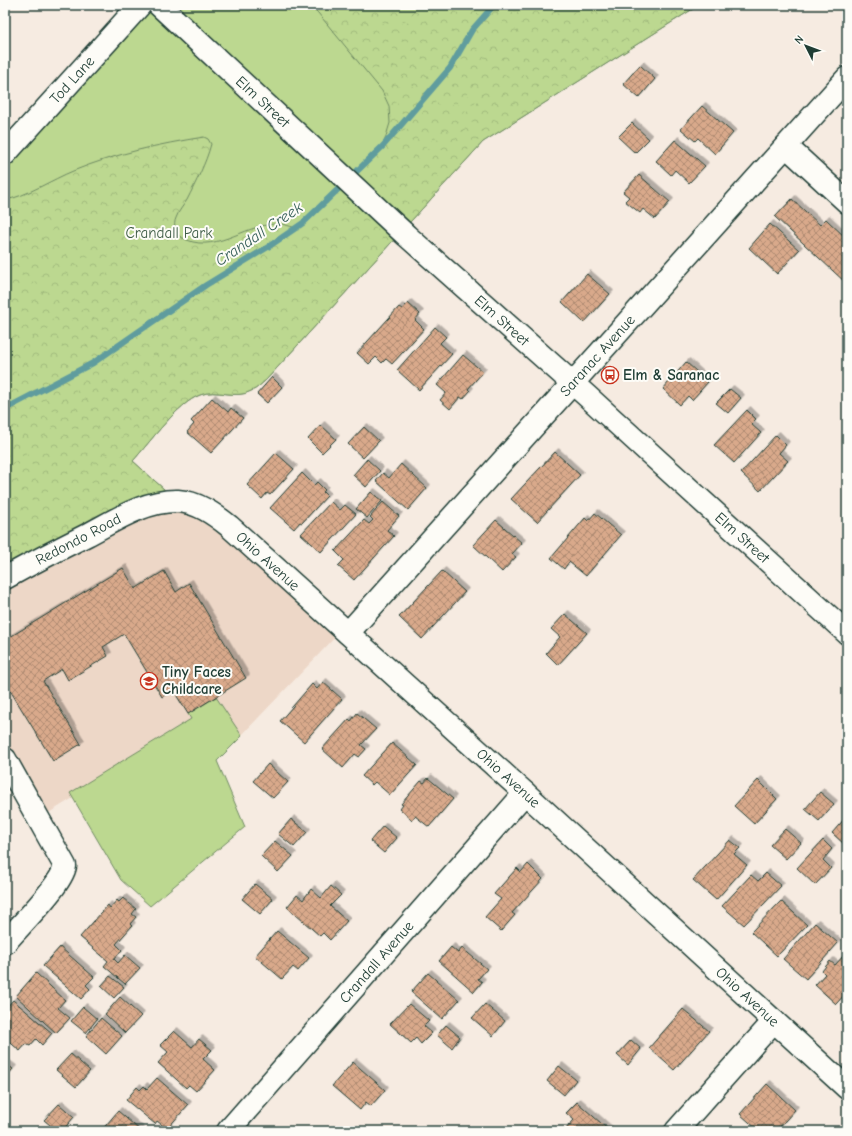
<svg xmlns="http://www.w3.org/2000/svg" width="852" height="1136" viewBox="0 0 852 1136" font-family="'Comic Neue',sans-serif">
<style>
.built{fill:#edd7c7}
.green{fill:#bcd890;stroke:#6e8a62}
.forest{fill:url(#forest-crowns);stroke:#6e8a62}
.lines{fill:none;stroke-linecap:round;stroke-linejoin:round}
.stream{stroke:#5f9c9e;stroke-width:6}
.building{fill:url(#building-cross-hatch);stroke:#1f3d34;filter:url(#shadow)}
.minor-casing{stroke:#1f3d34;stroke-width:25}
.minor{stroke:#fdfcf7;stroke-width:22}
.labels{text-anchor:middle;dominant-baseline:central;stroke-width:4;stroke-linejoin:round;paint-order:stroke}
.street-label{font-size:15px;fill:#1f3d34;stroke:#fdfcf7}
.park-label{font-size:15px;fill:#3e5c46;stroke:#fdfcf7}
.poi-label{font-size:15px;font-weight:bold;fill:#1f3d34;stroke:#fdfcf7;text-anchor:start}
.water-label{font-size:16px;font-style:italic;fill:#345d57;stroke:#fdfcf7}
</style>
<defs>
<pattern id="forest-crowns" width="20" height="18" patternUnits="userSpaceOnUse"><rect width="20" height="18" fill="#bcd890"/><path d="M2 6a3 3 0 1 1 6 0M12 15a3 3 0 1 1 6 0" fill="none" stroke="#a1ba7d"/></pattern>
<pattern id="building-cross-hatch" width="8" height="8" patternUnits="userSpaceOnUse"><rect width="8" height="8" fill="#d9a98b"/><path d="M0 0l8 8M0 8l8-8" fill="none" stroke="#af8b72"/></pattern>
<filter id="shadow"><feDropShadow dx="3.5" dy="-3.5" stdDeviation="0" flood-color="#0004"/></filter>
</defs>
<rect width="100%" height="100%" fill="#f6ebe1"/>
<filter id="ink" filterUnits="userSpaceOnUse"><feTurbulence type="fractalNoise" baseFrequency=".025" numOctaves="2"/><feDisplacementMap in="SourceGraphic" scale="8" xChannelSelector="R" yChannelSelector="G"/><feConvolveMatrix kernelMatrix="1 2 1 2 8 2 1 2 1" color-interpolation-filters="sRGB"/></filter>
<g filter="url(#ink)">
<path class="built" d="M 195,504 L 343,629 L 217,761 L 245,827 L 150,906 L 121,880 L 73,798 L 39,819 L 5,759 L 5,578 L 136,510 Z"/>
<path class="green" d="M 140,5 L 308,5 L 306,7 L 325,5 L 699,5 L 483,142 L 266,380 C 261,384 257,389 251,391 C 236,400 216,388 200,395 C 178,403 150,442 133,461 L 177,501 L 5,578 L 5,154 Z
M 216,697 L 242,736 L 217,761 L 245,827 L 150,906 L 121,880 L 70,793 L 191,719 L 188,714 Z"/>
<path class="forest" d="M 308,5 L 699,5 L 483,142 L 266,380 C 261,384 257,389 251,391 C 236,400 216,388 200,395 C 178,403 150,442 133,461 L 177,501 L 5,578 L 5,200 C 25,197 53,179 73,171 C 115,154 159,144 204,137 L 208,139 L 211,144 C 206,163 196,182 187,200 C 183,206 178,212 176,218 C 173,225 175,233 181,237 C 213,256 243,225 275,224 C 281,223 289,226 296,228 L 383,146 L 390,123 L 389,106 L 382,91 L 318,13 L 311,6 L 305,8 Z"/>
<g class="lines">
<path class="stream" d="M 5,409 L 93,363 L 206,285 L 268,247 L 303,223 L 383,146 L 450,68 L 472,30 L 494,5"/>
</g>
<path class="building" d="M 640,65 L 655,79 L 639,98 L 623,84 Z
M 702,106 L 733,133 L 715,154 L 698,138 L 695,141 L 681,129 Z
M 632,123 L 649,139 L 635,153 L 618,137 Z
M 675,140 L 705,166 L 689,183 L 675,170 L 671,175 L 656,161 Z
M 639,175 L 670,202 L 655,219 L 643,209 L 640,213 L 625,201 L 629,197 L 623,192 Z
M 792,199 L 820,225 L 826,219 L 847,239 L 847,284 L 775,217 Z
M 770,224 L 799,250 L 777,274 L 749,248 Z
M 587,274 L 610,294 L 584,323 L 562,302 Z
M 408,303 L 420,314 L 415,320 L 424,329 L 392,364 L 386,359 L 382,363 L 376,357 L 369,364 L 357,353 L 399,307 L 402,309 Z
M 435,327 L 446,337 L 440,343 L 452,354 L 419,390 L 397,370 Z
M 463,355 L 483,372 L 468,389 L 470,391 L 463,399 L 460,397 L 450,409 L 440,400 L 446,393 L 437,385 Z
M 686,362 L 708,382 L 692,400 L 688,396 L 680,405 L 663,389 Z
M 272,377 L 282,387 L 267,403 L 257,394 Z
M 730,389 L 741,398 L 728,413 L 716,403 Z
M 212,398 L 228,412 L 231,408 L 243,418 L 211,453 L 187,432 L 194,424 L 191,421 Z
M 747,410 L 756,419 L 751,424 L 761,433 L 734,463 L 714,445 Z
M 321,425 L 336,439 L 322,453 L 308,439 Z
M 364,427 L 379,441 L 363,458 L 348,444 Z
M 776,435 L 786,445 L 779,453 L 788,461 L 760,491 L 741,473 Z
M 555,452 L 580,475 L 537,522 L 511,499 Z
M 276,453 L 294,469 L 270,495 L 267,493 L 262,499 L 247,485 Z
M 367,459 L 380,471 L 366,487 L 353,475 Z
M 401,464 L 427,488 L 408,510 L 376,481 L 383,473 L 389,478 Z
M 302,473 L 314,485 L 317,482 L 325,490 L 323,492 L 327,496 L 302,523 L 300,522 L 294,529 L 270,508 Z
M 371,492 L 382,501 L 367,518 L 356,509 Z
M 331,502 L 340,510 L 345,505 L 356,514 L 321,552 L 301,534 Z
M 383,502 L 399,516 L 387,530 L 394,536 L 354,580 L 338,566 L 344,560 L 335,551 L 364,520 L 369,524 L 373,520 L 370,517 Z
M 595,513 L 621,535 L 586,576 L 569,562 L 564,569 L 551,558 L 585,518 L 588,521 Z
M 496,520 L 522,543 L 512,554 L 516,557 L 502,572 L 473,545 Z
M 123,568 L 135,589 L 164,571 L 176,592 L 189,583 L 246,678 L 188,714 L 173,690 L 162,697 L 124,634 L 103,647 L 108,656 L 68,680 L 62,669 L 43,681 L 81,744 L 53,761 L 5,682 L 5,640 Z
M 442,571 L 465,592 L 422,639 L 399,617 Z
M 565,614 L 587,633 L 558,665 L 546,653 L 560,637 L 551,629 Z
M 323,682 L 342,699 L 304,742 L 280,721 L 312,684 L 317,689 Z
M 357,713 L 376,729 L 361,745 L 366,749 L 359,757 L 355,754 L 343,768 L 322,749 L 349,719 L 351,721 Z
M 392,743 L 417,765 L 390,795 L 375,782 L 372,785 L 362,776 Z
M 268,764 L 288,782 L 273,798 L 253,781 Z
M 428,778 L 453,799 L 429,827 L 415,816 L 412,820 L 400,809 L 403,805 L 401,804 L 421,781 L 424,783 Z
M 758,780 L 777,799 L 754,824 L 734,806 Z
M 820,792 L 834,804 L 819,821 L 805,809 Z
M 846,817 L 847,818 L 846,846 L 832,833 Z
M 291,819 L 307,832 L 294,847 L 278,834 Z
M 383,826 L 397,838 L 384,853 L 370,841 Z
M 785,829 L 801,843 L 786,859 L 770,845 Z
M 730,840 L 740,848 L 734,854 L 747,865 L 716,900 L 693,880 Z
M 823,840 L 832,849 L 823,860 L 831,868 L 815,885 L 797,868 Z
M 275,841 L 293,856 L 278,872 L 261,856 Z
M 528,864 L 543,879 L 512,913 L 515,915 L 501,931 L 485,917 L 501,899 L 494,894 L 517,868 L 521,872 Z
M 766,873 L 781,886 L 744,925 L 722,906 L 751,875 L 758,881 Z
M 255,884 L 273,899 L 260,914 L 242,899 Z
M 331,886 L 341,895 L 330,906 L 347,921 L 330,940 L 323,933 L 320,936 L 287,907 L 297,895 L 303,900 L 311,889 L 321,898 Z
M 123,898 L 136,909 L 132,914 L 136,917 L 130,924 L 132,926 L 116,944 L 122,950 L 114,959 L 118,963 L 125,955 L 140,968 L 125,984 L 104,966 L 108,961 L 80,937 L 108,905 L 110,908 L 117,900 L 119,902 Z
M 781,901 L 807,925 L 777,956 L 751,932 Z
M 815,923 L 838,943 L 806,979 L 783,959 Z
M 277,931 L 309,958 L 298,971 L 293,967 L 282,979 L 255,956 Z
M 60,947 L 94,977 L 86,985 L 90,989 L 81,999 L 43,966 Z
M 451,947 L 458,953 L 462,948 L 487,969 L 478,979 L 482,982 L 474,992 L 439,961 Z
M 845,954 L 847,955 L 847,992 L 836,1004 L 815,985 L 825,974 L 822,971 L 830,961 L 835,965 Z
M 36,973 L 65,1000 L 58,1008 L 70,1018 L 56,1033 L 16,996 Z
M 428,973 L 459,1000 L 442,1019 L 411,992 Z
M 110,976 L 124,987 L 114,998 L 101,986 Z
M 120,997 L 141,1016 L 125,1033 L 105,1014 Z
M 13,1000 L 52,1033 L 42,1045 L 36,1039 L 30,1046 L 26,1044 L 20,1051 L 5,1038 L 5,1009 Z
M 409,1004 L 429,1021 L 424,1026 L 432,1033 L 421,1044 L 416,1038 L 411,1043 L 390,1024 Z
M 485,1004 L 505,1021 L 493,1036 L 472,1018 Z
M 83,1007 L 97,1019 L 86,1033 L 71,1021 Z
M 683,1009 L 709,1031 L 674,1070 L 649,1048 Z
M 101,1018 L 122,1036 L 106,1054 L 86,1036 Z
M 446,1025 L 460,1037 L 452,1048 L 437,1035 Z
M 174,1031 L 192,1047 L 199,1039 L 212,1050 L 203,1059 L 215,1070 L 196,1091 L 189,1085 L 186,1088 L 158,1063 L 168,1052 L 160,1045 Z
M 631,1040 L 641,1049 L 628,1065 L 617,1055 Z
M 71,1054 L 90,1071 L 76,1087 L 56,1070 Z
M 353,1062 L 385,1090 L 371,1106 L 366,1102 L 360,1110 L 332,1086 Z
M 5,1063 L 13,1069 L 5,1078 Z
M 559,1066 L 576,1080 L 564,1095 L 547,1081 Z
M 157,1078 L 188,1105 L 167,1129 L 157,1121 L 155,1124 L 126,1100 L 137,1087 L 140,1090 L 144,1086 L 147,1089 Z
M 767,1084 L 795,1110 L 776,1131 L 759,1131 L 740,1114 Z
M 577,1102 L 610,1131 L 564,1131 L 574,1120 L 566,1113 Z
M 59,1104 L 74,1117 L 62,1131 L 57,1131 L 44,1120 Z
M 118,1111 L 141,1131 L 101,1131 Z"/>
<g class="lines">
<defs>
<g id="minor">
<path id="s1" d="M 159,5 L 407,236 L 587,396 L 847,633"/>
<path d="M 786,146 L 847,202"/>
<path id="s2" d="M 5,154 L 140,5"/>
<path id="s3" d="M 5,578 C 32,563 59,549 87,535 C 114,521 145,500 178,501 C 197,502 214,514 229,526 L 525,793 L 847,1088"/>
<path id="s4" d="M 348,633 L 847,78"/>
<path d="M 5,759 L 65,866 C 62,885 19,926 5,943"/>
<path id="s5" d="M 228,1131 L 525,793"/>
<path d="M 676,1131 L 774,1021"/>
</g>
</defs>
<use href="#minor" class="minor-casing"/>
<use href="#minor" class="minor"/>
</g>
</g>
<defs>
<symbol id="bus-ring" viewBox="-11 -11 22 22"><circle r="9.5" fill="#fdfcf7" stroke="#c8321e" stroke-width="1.5"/><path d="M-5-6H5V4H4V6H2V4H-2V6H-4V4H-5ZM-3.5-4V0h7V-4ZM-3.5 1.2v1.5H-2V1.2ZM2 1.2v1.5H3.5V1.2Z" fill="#c8321e"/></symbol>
<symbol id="school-ring" viewBox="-11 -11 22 22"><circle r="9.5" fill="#fdfcf7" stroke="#c8321e" stroke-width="1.5"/><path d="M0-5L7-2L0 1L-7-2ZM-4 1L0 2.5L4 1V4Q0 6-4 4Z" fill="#c8321e"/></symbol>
</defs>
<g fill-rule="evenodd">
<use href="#bus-ring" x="600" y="365" width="20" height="20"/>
<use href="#school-ring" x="139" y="671" width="20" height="20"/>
</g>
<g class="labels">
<g class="street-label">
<text stroke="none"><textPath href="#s2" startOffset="100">Tod Lane</textPath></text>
<text stroke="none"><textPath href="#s1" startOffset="142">Elm Street</textPath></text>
<text stroke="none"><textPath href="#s1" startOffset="466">Elm Street</textPath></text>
<text stroke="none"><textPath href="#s4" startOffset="373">Saranac Avenue</textPath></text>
<text stroke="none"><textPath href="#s1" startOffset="790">Elm Street</textPath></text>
<text stroke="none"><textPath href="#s3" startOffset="83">Redondo Road</textPath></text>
<text stroke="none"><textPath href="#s3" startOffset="301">Ohio Avenue</textPath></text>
<text stroke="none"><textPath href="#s3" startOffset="625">Ohio Avenue</textPath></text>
<text stroke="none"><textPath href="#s5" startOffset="225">Crandall Avenue</textPath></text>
<text stroke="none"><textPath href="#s3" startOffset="949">Ohio Avenue</textPath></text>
</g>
<g class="park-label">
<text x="169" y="233">Crandall Park</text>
</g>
<g class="poi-label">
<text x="623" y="375">Elm &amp; Saranac</text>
<text x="162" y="672">Tiny Faces<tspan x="162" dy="17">Childcare</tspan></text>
</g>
<g class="water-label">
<text transform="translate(259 234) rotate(-34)">Crandall Creek</text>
</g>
</g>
<rect width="852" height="1136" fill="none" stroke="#fdfcf7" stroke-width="20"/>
<rect x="10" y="10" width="832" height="1116" fill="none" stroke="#1f3d34" stroke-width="1.5" filter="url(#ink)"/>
<g transform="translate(806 46) rotate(312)" stroke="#fdfcf7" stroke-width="3" paint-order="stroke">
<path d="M0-3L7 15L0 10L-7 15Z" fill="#1f3d34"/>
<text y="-6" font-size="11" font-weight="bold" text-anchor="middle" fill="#1f3d34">N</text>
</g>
</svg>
